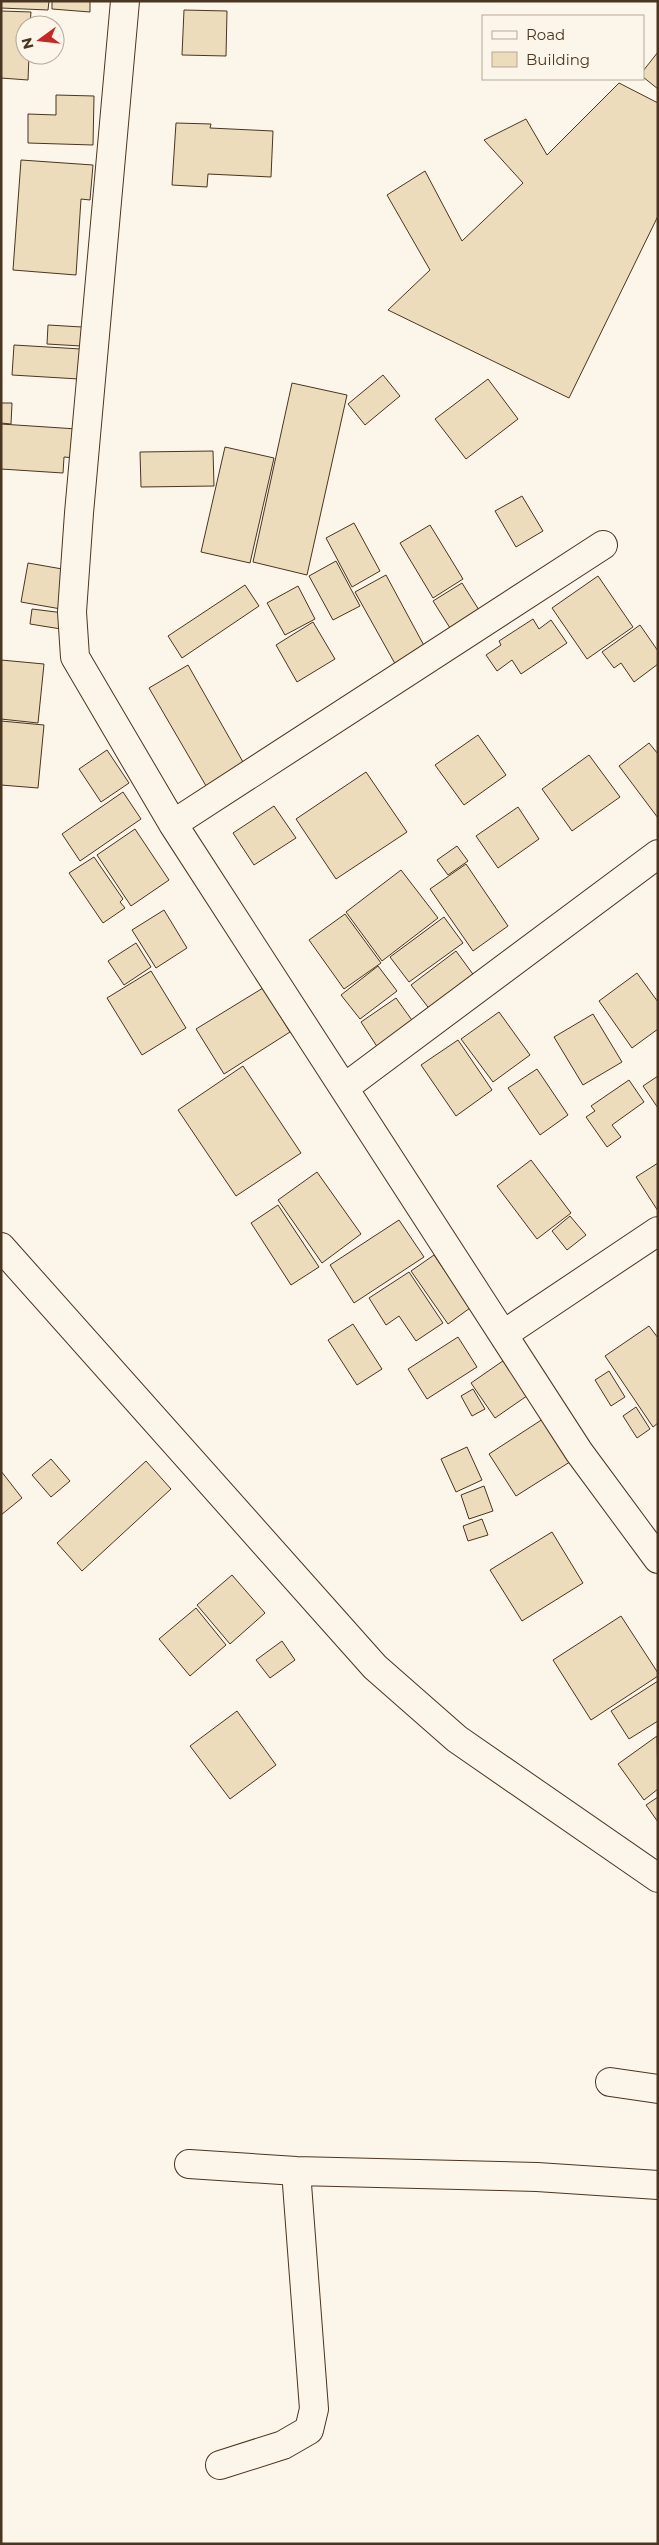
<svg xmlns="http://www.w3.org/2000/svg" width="659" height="2545" viewBox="0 0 659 2545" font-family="Montserrat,sans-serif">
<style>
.building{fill:#ecdcbc;stroke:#4a3520}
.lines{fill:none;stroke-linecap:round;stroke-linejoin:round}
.minor-casing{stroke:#4a3520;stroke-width:30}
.minor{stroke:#fbf6e9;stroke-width:28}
</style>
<rect width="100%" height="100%" fill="#fbf6e9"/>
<path class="building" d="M 1,1 L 49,1 L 48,10 L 1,8 Z
M 52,1 L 90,1 L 90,12 L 52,9 Z
M 184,10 L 227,11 L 226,56 L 182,55 Z
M 1,11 L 31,12 L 30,25 L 25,25 L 25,55 L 29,55 L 28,80 L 1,78 Z
M 658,52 L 658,89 L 643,77 L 643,71 Z
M 619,83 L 658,103 L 658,216 L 569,398 L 388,310 L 430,270 L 387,195 L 425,171 L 462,241 L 523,183 L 484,140 L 526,119 L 547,155 Z
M 56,95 L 94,96 L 93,145 L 28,143 L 28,114 L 56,115 Z
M 176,123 L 211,124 L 210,128 L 273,131 L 271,177 L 208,174 L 207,187 L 172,185 Z
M 21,160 L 93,165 L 90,200 L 81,199 L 76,275 L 13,270 Z
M 48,325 L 82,327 L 81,346 L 47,344 Z
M 14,345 L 81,349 L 79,379 L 12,375 Z
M 383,375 L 400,396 L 365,425 L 348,404 Z
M 488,379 L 518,419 L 466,459 L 435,419 Z
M 292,383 L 347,395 L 307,575 L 253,562 Z
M 1,403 L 12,403 L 11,424 L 1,423 Z
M 1,424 L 77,429 L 75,458 L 64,457 L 63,473 L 1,469 Z
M 225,447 L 274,458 L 250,563 L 201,552 Z
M 213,451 L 214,486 L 141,487 L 140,452 Z
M 522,496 L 543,531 L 516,547 L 495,511 Z
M 354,523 L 380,571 L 352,587 L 326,538 Z
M 430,525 L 463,579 L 433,598 L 400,543 Z
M 336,561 L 360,606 L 333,620 L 309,576 Z
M 28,563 L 68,570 L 61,609 L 21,602 Z
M 386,575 L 428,653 L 398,669 L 355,592 Z
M 598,576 L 633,627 L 587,659 L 552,608 Z
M 462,583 L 479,610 L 450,628 L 433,601 Z
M 245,585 L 259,606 L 182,658 L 168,636 Z
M 298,586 L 315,619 L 285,635 L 267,603 Z
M 32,609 L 64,613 L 61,629 L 30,624 Z
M 533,619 L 539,629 L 551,620 L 567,643 L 521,674 L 512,660 L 497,671 L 486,655 L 501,645 L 499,641 Z
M 313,622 L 335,659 L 297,682 L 276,645 Z
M 640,625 L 658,651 L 658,664 L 634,682 L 621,663 L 614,668 L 602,652 Z
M 1,660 L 44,664 L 38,723 L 1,719 Z
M 188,665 L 247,769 L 209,791 L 149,688 Z
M 1,721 L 44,725 L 38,788 L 1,785 Z
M 478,735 L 506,775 L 464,805 L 435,765 Z
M 649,743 L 658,754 L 658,818 L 619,766 Z
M 107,750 L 129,783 L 101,802 L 79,769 Z
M 589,755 L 620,797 L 572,831 L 542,789 Z
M 366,772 L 407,832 L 336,879 L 296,819 Z
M 123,792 L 141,819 L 80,861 L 62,834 Z
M 274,806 L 296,838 L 254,865 L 233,833 Z
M 518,807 L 539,839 L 498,868 L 476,836 Z
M 135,829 L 169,880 L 131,906 L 97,855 Z
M 457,846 L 468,861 L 448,875 L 437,860 Z
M 94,857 L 123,899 L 120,902 L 125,908 L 103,923 L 69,873 Z
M 466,864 L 508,926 L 473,951 L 430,889 Z
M 401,870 L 438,918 L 382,961 L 346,912 Z
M 164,910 L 187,948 L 156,968 L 132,930 Z
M 345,914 L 381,963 L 344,989 L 309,940 Z
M 444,917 L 463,943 L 409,982 L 390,957 Z
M 136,943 L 151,967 L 124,985 L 108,961 Z
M 456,951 L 475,977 L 431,1011 L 411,985 Z
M 378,966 L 397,991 L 360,1019 L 341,995 Z
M 151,971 L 186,1028 L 142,1055 L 107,998 Z
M 637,973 L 658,1002 L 658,1029 L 632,1048 L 599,1001 Z
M 263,988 L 290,1032 L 224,1074 L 196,1029 Z
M 396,998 L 414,1023 L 378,1048 L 361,1022 Z
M 499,1012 L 530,1055 L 493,1082 L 461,1039 Z
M 593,1014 L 622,1062 L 583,1085 L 554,1037 Z
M 458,1040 L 492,1090 L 456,1116 L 421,1065 Z
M 243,1066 L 301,1153 L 236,1196 L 178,1110 Z
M 537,1069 L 568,1115 L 540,1135 L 508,1088 Z
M 658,1076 L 658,1108 L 643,1086 Z
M 629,1080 L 644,1102 L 612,1125 L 621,1137 L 607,1147 L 586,1117 L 595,1111 L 591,1106 Z
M 531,1160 L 571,1213 L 537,1239 L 497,1186 Z
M 658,1163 L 658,1211 L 636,1177 Z
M 317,1172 L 361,1234 L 322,1263 L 278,1200 Z
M 278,1205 L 319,1267 L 291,1285 L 251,1223 Z
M 570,1216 L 586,1235 L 567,1250 L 552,1231 Z
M 399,1220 L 424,1257 L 354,1303 L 330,1265 Z
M 434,1255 L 470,1308 L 448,1324 L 411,1271 Z
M 409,1272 L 443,1323 L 416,1341 L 399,1316 L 386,1325 L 369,1298 Z
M 353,1324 L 382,1369 L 357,1385 L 328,1340 Z
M 649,1326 L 658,1338 L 658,1423 L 653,1427 L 605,1356 Z
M 458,1337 L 477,1367 L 427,1399 L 408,1369 Z
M 510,1356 L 534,1391 L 495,1418 L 471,1383 Z
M 609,1371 L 625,1397 L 611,1406 L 595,1380 Z
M 473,1389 L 485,1409 L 472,1416 L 461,1396 Z
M 636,1407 L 650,1429 L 637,1438 L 623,1416 Z
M 546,1417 L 573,1460 L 516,1496 L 489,1454 Z
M 467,1447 L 482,1480 L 456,1492 L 441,1459 Z
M 51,1459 L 70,1481 L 51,1497 L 32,1475 Z
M 146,1461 L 171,1489 L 82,1571 L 57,1543 Z
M 1,1471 L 22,1498 L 1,1515 Z
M 484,1486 L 493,1511 L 469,1519 L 461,1495 Z
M 482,1519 L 488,1535 L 468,1541 L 463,1526 Z
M 552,1532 L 583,1583 L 522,1621 L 490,1570 Z
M 232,1575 L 265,1613 L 230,1644 L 197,1605 Z
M 196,1608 L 226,1645 L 190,1676 L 159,1639 Z
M 621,1616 L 658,1673 L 658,1676 L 591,1720 L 553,1660 Z
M 282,1641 L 295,1660 L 270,1678 L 256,1660 Z
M 658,1681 L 658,1721 L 629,1739 L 611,1711 Z
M 237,1711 L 276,1765 L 230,1799 L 190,1746 Z
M 657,1736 L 658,1789 L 644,1800 L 618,1764 Z
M 658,1797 L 658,1822 L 646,1805 Z"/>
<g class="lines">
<defs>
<path id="minor" d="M 125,1 L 79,513 L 72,612 L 75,657 L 173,824 L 579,1452 L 658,1559
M 173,824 L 603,545
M 344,1088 L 658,854
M 1,1247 L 375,1667 L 457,1739 L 658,1878
M 504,1334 L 658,1231
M 610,2082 L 658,2089
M 189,2164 L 296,2171 L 537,2177 L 658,2185
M 220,2465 L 283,2445 L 309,2430 L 314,2409 L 296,2171"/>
</defs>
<use href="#minor" class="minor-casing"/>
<use href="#minor" class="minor"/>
</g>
<rect width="659" height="2545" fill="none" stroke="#4a3520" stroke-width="5"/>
<rect x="482" y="15" width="162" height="65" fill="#fbf6e9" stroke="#b4a999"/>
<rect x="492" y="31" width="25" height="8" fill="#fbf6e9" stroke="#b4a999"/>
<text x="526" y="40" font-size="15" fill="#4a3520">Road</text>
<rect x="492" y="52" width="25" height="15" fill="#ecdcbc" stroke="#b4a999"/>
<text x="526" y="65" font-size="15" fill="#4a3520">Building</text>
<g transform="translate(40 40) rotate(255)"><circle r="24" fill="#fbf6e9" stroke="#b4a999"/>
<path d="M0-4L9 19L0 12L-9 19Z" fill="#c62828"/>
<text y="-8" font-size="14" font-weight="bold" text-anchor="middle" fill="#4a3520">N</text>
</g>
</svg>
